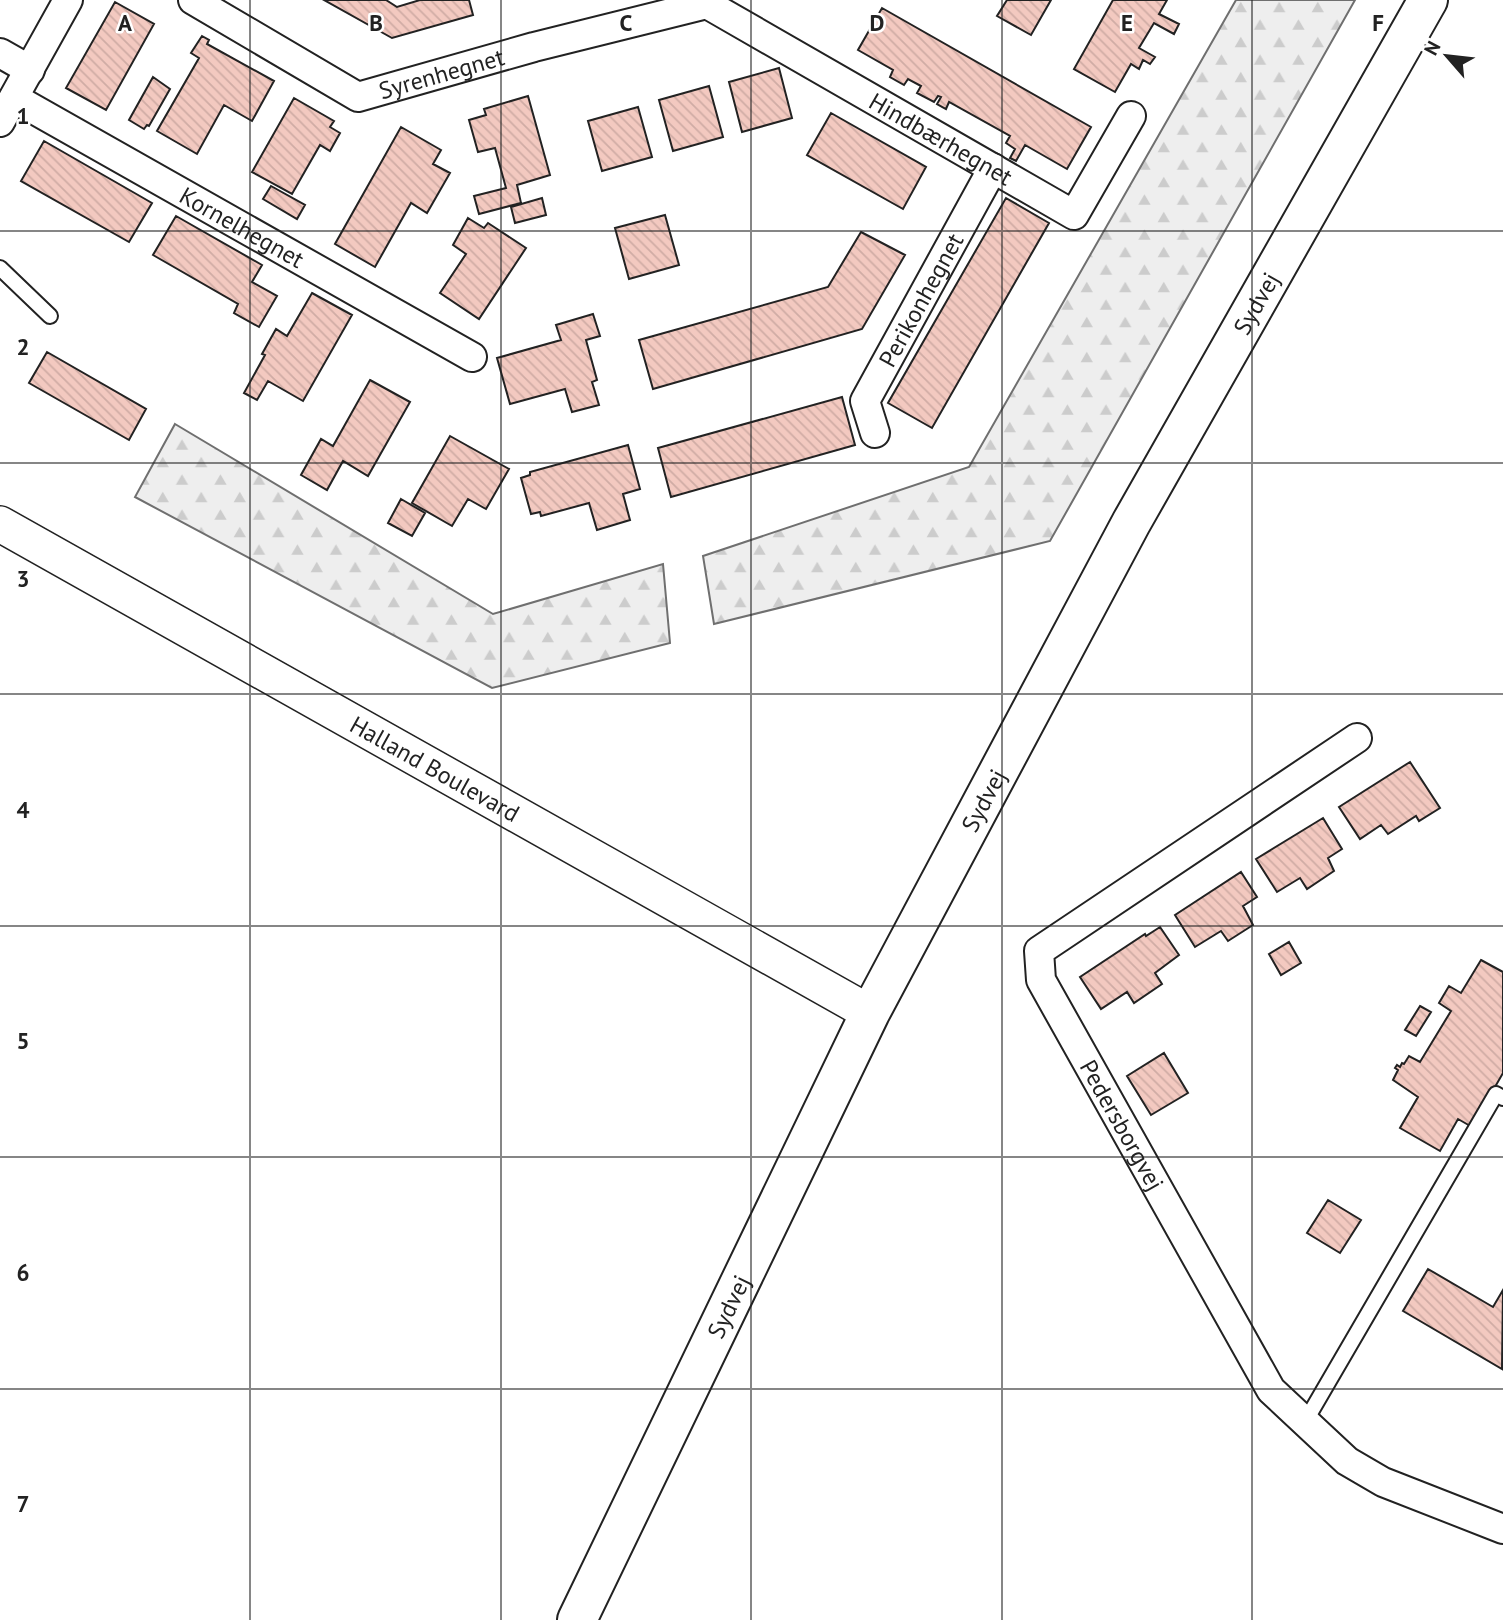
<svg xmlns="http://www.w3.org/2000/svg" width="1503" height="1620" viewBox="0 0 1503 1620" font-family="'PT Sans',sans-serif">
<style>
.forest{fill:url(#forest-firs);stroke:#6f6f6f;stroke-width:2}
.building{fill:url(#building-back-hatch);stroke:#222;stroke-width:2}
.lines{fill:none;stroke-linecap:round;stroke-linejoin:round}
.service-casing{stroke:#222;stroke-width:18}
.minor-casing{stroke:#222;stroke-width:32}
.tertiary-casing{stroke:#222;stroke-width:38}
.secondary-casing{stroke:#222;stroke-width:42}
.service{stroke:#fff;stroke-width:14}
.minor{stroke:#fff;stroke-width:28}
.tertiary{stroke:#fff;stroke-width:35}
.secondary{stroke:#fff;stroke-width:38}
.grid{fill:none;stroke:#222;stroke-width:2;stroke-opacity:0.55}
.labels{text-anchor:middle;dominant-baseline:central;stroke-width:5;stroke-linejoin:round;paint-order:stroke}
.street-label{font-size:24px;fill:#222;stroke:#fff}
.grid-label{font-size:23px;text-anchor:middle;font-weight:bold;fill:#222;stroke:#fff;stroke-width:5;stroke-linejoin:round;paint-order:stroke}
</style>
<defs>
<pattern id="forest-firs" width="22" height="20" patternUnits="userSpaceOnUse" patternTransform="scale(1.75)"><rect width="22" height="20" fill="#eee"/><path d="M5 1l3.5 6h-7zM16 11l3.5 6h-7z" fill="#ccc"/></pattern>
<pattern id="building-back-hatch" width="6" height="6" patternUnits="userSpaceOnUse" patternTransform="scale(1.75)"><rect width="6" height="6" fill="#f3c9c0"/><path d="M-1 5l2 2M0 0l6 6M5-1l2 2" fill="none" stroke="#d0aca5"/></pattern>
</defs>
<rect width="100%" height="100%" fill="#fff"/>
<path class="forest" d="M 1236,0 L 1355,0 L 1050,541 L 714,624 L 703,556 L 969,467 Z
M 175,424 L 493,614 L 663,564 L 670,643 L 492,688 L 135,497 Z"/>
<path class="building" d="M 324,0 L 386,0 L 397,7 L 420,0 L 469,0 L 473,15 L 392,38 Z
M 1007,0 L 1051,0 L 1031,35 L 997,16 Z
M 1113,0 L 1167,0 L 1159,14 L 1179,24 L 1174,34 L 1154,23 L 1139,48 L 1155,57 L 1150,64 L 1143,60 L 1139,69 L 1131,64 L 1115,92 L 1074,69 Z
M 115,2 L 154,24 L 106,110 L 66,88 Z
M 882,8 L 1091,127 L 1067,169 L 1025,145 L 1016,161 L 1010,158 L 1015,149 L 1006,143 L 1010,136 L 949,102 L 946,109 L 937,104 L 941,97 L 938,96 L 934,102 L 917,93 L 921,86 L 908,79 L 904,85 L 890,77 L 893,70 L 858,50 Z
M 202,36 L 209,40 L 207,44 L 274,81 L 252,121 L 224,105 L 197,154 L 157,131 L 199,58 L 191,53 Z
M 779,68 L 792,118 L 742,132 L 729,82 Z
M 153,77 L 170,89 L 149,126 L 147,125 L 144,129 L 129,120 Z
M 709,86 L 723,137 L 673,151 L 659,100 Z
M 528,96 L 550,175 L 517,185 L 521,203 L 479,214 L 474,196 L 506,188 L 495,148 L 478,152 L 469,120 L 486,115 L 484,109 Z
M 294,98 L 334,121 L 330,127 L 340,133 L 330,151 L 320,145 L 292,194 L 252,172 Z
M 638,107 L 652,157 L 602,171 L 588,121 Z
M 831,113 L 926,167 L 903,209 L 807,155 Z
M 401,127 L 441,150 L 433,164 L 450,173 L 427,213 L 411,203 L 375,267 L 335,244 Z
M 44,141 L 152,203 L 129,242 L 21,181 Z
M 271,186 L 305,205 L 297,219 L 263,199 Z
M 542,198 L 546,215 L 515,223 L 511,207 Z
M 1006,198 L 1049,223 L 932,428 L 888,403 Z
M 665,215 L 679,265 L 629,279 L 615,228 Z
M 176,216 L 262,265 L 252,282 L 277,296 L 259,327 L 234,313 L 238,304 L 153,255 Z
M 468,218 L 484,228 L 488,223 L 526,248 L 479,319 L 440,293 L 466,254 L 453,245 Z
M 861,232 L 905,255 L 862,329 L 653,389 L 639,340 L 828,287 Z
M 312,293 L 352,315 L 303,401 L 268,381 L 257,400 L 244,393 L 265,355 L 262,354 L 276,329 L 287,336 Z
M 593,314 L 600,336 L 586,340 L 597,380 L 592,382 L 599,405 L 572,412 L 565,389 L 510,404 L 497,358 L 561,340 L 556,325 Z
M 47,352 L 146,409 L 129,440 L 29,383 Z
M 370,380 L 410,402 L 368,476 L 343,461 L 327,490 L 301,475 L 321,439 L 333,446 Z
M 842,397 L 855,445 L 671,497 L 658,448 Z
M 450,436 L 509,469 L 486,509 L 468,499 L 452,526 L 412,503 Z
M 628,445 L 640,489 L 623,494 L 630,520 L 597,530 L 589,503 L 541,516 L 540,512 L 531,514 L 521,478 L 530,475 L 530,472 Z
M 401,499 L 425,513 L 412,536 L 388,523 Z
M 1410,762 L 1440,808 L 1419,821 L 1416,816 L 1388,834 L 1381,825 L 1360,839 L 1339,807 Z
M 1323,818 L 1342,849 L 1328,858 L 1334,871 L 1307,889 L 1300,878 L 1277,892 L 1256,859 Z
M 1241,872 L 1257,897 L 1243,906 L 1253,925 L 1228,941 L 1221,931 L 1195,947 L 1175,915 Z
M 1160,927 L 1179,955 L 1155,973 L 1162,984 L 1134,1003 L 1127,992 L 1101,1009 L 1080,977 L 1145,934 L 1146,936 Z
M 1289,942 L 1301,963 L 1281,975 L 1269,954 Z
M 1481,960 L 1503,972 L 1503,1073 L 1472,1127 L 1458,1119 L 1440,1151 L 1400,1128 L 1418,1097 L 1393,1080 L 1398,1070 L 1395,1068 L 1397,1065 L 1400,1067 L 1402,1063 L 1404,1064 L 1409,1056 L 1420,1062 L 1451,1011 L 1439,1003 L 1449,986 L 1461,993 Z
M 1420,1006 L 1431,1012 L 1416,1036 L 1405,1030 Z
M 1164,1053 L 1188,1093 L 1151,1115 L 1127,1076 Z
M 1328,1200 L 1361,1220 L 1340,1253 L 1307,1233 Z
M 1428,1269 L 1493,1307 L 1503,1290 L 1502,1369 L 1403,1311 Z"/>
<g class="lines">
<defs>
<path id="service" d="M 0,268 L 50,316
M 1305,1422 L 1496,1094 L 1503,1098"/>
<g id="minor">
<path id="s1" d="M 193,0 L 358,97 L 534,47 L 707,4 L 709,0"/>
<path id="s2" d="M 707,4 L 1074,215 L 1131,116"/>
<path d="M 0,53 L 30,70"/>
<path id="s3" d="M 14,98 L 472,357"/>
<path d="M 0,122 L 68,0"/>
<path id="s4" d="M 875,433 L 865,401 L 993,168"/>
<path id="s5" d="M 1357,738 L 1039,951 L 1041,980 L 1271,1390 L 1347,1461 L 1383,1482 L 1503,1529"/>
</g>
<g id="tertiary">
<path id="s6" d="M 0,524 L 870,1013"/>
</g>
<g id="secondary">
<path id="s7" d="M 577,1620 L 870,1013 L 1131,523 L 1428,0"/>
</g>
</defs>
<use href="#service" class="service-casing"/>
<use href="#minor" class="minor-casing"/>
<use href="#tertiary" class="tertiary-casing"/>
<use href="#secondary" class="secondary-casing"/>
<use href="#service" class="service"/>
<use href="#minor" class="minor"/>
<use href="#tertiary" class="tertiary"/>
<use href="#secondary" class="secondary"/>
</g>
<path class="grid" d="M 250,0 L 250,1620M 501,0 L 501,1620M 751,0 L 751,1620M 1002,0 L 1002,1620M 1252,0 L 1252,1620M 0,231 L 1503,231M 0,463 L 1503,463M 0,694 L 1503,694M 0,926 L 1503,926M 0,1157 L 1503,1157M 0,1389 L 1503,1389"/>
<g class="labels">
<g class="street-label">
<text stroke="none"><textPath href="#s1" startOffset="278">Syrenhegnet</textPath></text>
<text stroke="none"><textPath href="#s2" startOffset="270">Hindbærhegnet</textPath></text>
<text stroke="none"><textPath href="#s3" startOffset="262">Kornelhegnet</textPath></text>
<text stroke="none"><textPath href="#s4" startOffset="149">Perikonhegnet</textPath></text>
<text stroke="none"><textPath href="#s7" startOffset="1482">Sydvej</textPath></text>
<text stroke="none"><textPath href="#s6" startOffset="499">Halland Boulevard</textPath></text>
<text stroke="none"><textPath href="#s7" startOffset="915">Sydvej</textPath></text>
<text stroke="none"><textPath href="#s5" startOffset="578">Pedersborgvej</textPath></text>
<text stroke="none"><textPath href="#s7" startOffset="348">Sydvej</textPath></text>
</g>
</g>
<g class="grid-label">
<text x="125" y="31">A</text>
<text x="376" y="31">B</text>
<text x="626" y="31">C</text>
<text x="877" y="31">D</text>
<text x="1127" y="31">E</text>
<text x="1378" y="31">F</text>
<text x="23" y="124">1</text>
<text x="23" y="355">2</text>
<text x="23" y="587">3</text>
<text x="23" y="818">4</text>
<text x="23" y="1049">5</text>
<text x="23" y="1281">6</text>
<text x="23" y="1512">7</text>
</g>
<g transform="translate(1447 56) rotate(298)" stroke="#ffffff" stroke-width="5" paint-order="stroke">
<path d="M0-5L12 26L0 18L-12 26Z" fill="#222222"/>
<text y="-10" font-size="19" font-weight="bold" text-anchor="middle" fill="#222222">N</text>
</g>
</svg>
